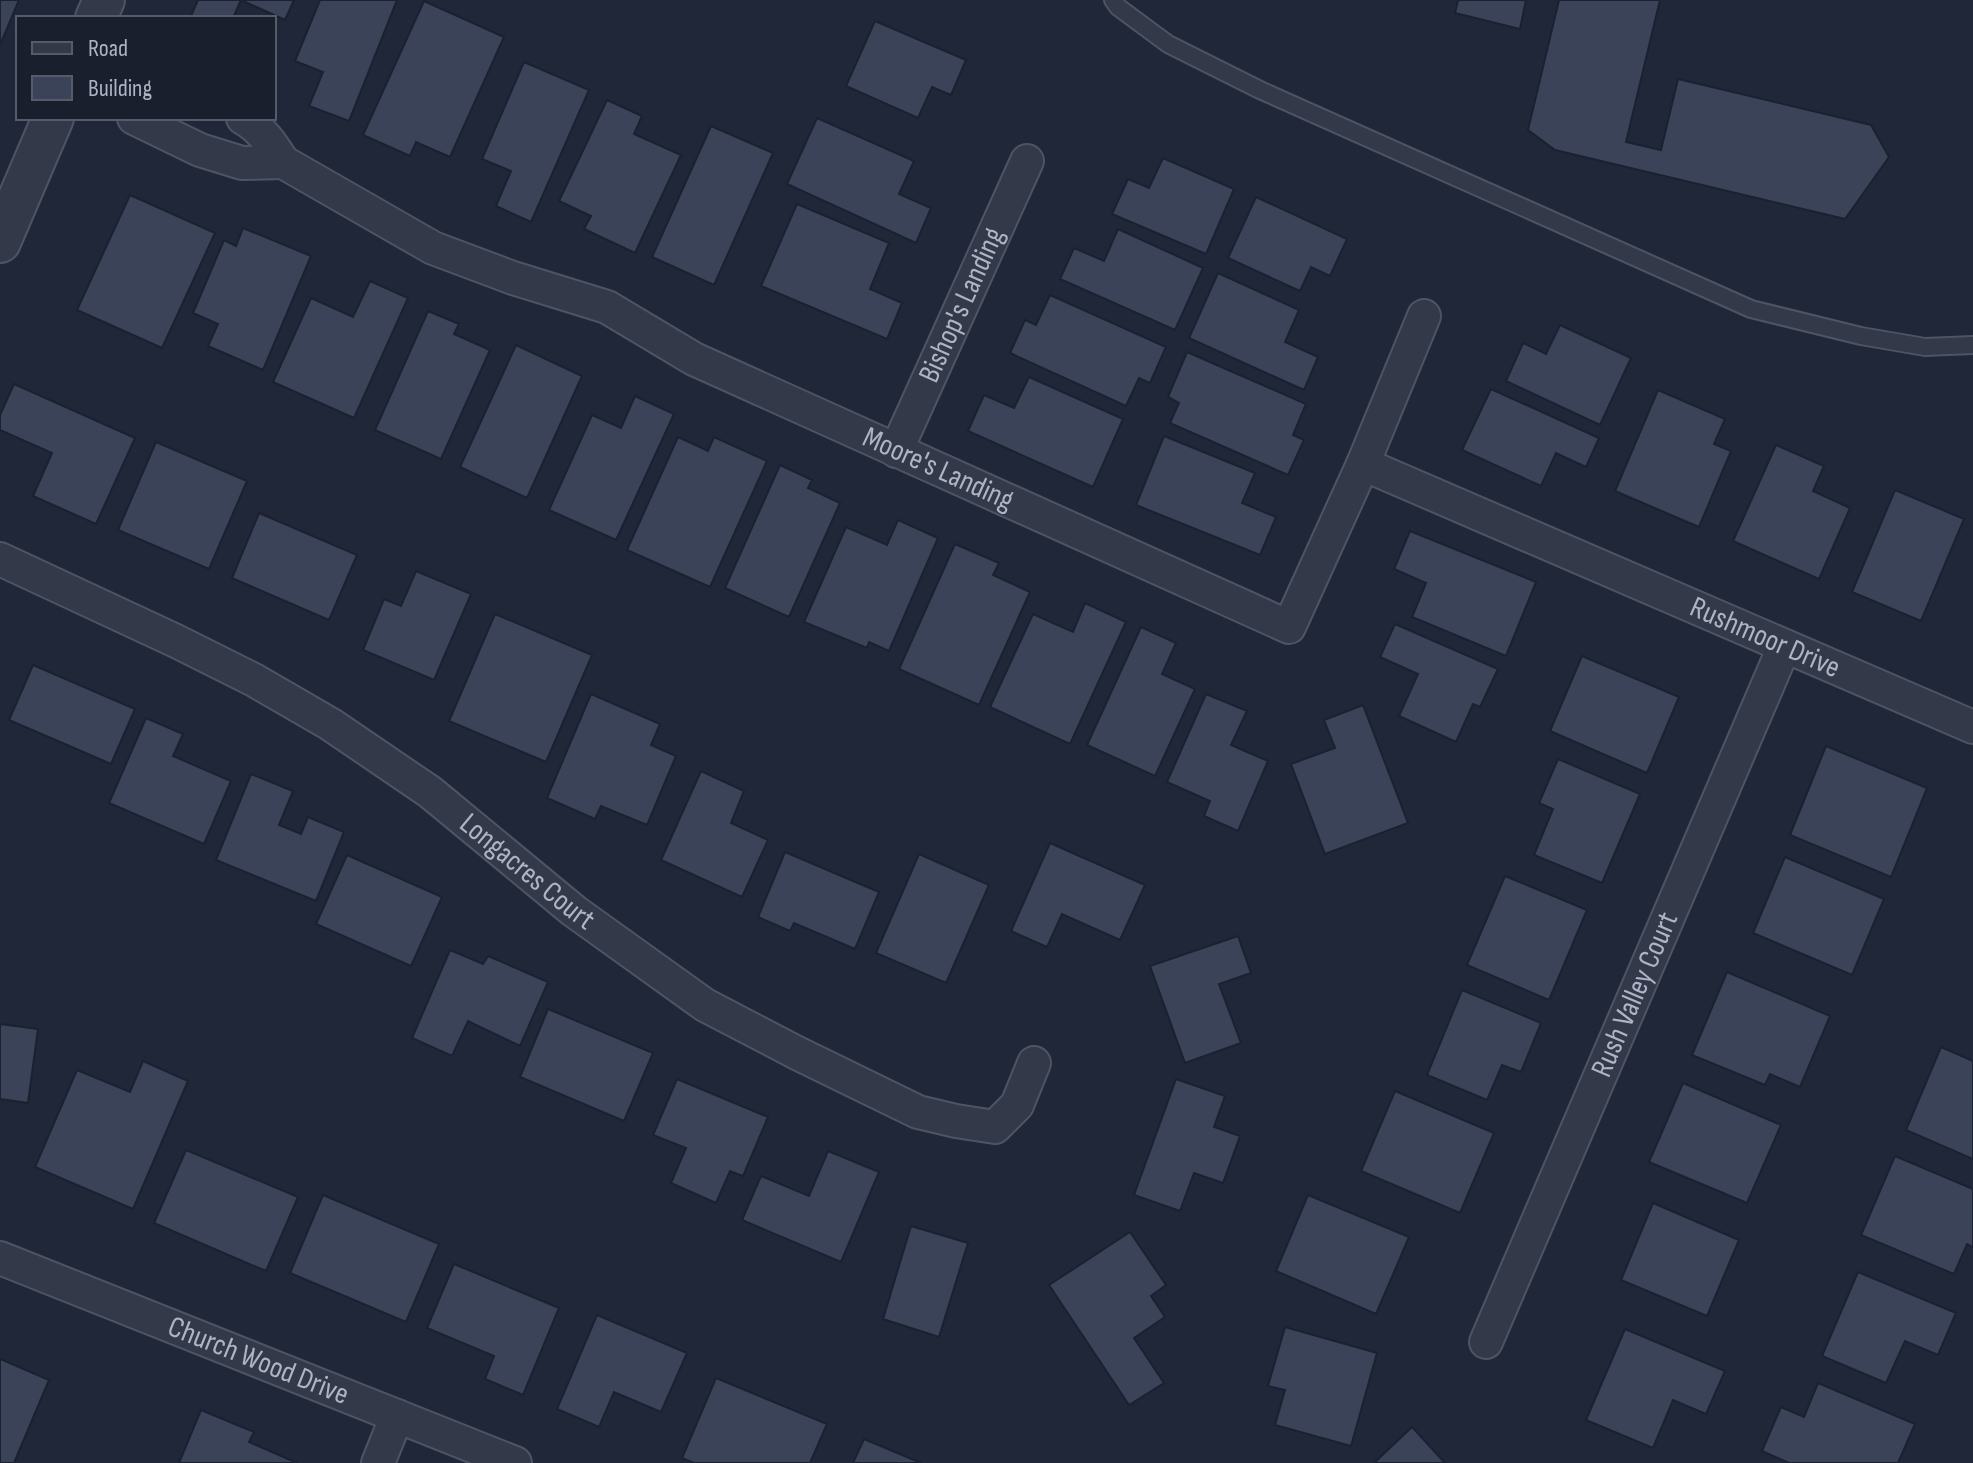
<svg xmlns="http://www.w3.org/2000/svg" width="1973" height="1463" viewBox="0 0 1973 1463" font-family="'Sofia Sans Condensed',sans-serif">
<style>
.building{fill:#3b4359;stroke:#1b2130;stroke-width:2}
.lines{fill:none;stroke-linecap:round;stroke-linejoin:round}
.service-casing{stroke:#4e5464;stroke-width:20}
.minor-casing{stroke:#4e5464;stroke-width:36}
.tertiary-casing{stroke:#4e5464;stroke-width:44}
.service{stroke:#333949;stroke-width:16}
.minor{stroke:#333949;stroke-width:32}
.tertiary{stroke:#333949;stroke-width:40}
.labels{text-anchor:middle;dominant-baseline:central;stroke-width:6;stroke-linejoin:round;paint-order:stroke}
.street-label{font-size:30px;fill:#aeb4c6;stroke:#191f2d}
</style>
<rect width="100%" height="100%" fill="#202739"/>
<path class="building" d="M 0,0 L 19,0 L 0,45 Z
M 198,0 L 294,0 L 285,20 L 241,0 L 233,18 L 190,18 Z
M 320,0 L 397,0 L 349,121 L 309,106 L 323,72 L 295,61 Z
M 1458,0 L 1526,0 L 1520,29 L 1455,13 Z
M 1559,0 L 1660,0 L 1626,142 L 1661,150 L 1678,79 L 1871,125 L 1889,157 L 1845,219 L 1555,150 L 1528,130 Z
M 424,1 L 504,37 L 450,157 L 416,142 L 410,156 L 363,135 Z
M 875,21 L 966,60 L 951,95 L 932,87 L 918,118 L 846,86 Z
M 524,62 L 589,90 L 531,222 L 496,206 L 511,171 L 482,159 Z
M 607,100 L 642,116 L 634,134 L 681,155 L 635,253 L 584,229 L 591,216 L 559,201 Z
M 817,118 L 914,161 L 899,194 L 931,208 L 916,243 L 787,184 Z
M 711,126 L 773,153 L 714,285 L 652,257 Z
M 1163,158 L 1234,189 L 1206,254 L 1112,214 L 1128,179 L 1149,188 Z
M 130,195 L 215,233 L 162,348 L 77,310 Z
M 1256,197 L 1347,239 L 1330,276 L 1311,267 L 1300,291 L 1228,258 Z
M 797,204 L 889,243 L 870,289 L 902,303 L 887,339 L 761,286 Z
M 243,228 L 311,256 L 263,370 L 208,346 L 218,324 L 193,313 L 224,240 L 236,246 Z
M 1118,229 L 1203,268 L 1175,330 L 1060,279 L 1074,248 L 1104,261 Z
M 1218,273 L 1299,310 L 1285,342 L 1318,357 L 1304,390 L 1189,338 Z
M 370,281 L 408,298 L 354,418 L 273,382 L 311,298 L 353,317 Z
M 1050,295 L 1166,347 L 1150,383 L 1139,378 L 1126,406 L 1010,353 L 1025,320 L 1036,325 Z
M 428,311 L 459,324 L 454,334 L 490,350 L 441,459 L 375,430 Z
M 1560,325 L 1631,358 L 1600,425 L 1506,381 L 1523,343 L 1546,354 Z
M 516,345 L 582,376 L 527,498 L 460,467 Z
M 1187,352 L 1306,404 L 1293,435 L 1304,440 L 1288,475 L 1170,423 L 1179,403 L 1168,397 Z
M 1029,377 L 1123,419 L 1093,487 L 968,431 L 984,395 L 1014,408 Z
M 14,384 L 135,438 L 96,524 L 33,496 L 52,453 L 0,430 L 0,415 Z
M 1491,389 L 1599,438 L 1586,467 L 1556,453 L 1541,486 L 1462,450 Z
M 1658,390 L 1725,419 L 1714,444 L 1731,451 L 1699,527 L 1615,491 Z
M 635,396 L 674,414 L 616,540 L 549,510 L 592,415 L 621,428 Z
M 1164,436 L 1255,473 L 1242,503 L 1276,517 L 1260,555 L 1136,505 Z
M 678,437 L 708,451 L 714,437 L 767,461 L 710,587 L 627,550 Z
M 156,442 L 247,481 L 209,569 L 118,530 Z
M 1776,445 L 1824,466 L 1813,491 L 1850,508 L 1819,579 L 1733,541 Z
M 780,465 L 812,480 L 808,488 L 840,503 L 789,617 L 725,588 Z
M 1895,490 L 1964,519 L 1921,621 L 1852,592 Z
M 259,513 L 357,555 L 329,620 L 232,578 Z
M 898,520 L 938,538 L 889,651 L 869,642 L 867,648 L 804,622 L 846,527 L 887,545 Z
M 1410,531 L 1536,582 L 1506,656 L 1412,617 L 1426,583 L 1394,569 Z
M 955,544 L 999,563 L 993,575 L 1030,592 L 979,705 L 899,669 Z
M 416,571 L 471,594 L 434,680 L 363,650 L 384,599 L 401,606 Z
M 1085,603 L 1126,622 L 1070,744 L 990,707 L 1033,614 L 1073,632 Z
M 495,614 L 592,655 L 546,762 L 449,721 Z
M 1395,624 L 1498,669 L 1480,707 L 1473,704 L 1456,742 L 1399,716 L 1418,674 L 1380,657 Z
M 1141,627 L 1176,643 L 1162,674 L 1195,689 L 1155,776 L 1087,745 Z
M 1582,656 L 1679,697 L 1647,773 L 1550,731 Z
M 33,665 L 135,709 L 111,764 L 9,720 Z
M 591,694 L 660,724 L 651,745 L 676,756 L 647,825 L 601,806 L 595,819 L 547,798 Z
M 1206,694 L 1247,711 L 1231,745 L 1268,761 L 1238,831 L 1204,816 L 1210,801 L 1167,782 Z
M 1363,705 L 1408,823 L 1325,854 L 1291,764 L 1335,748 L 1324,720 Z
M 146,718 L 183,734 L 173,756 L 231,781 L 204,844 L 109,803 Z
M 1826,746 L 1927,788 L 1891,877 L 1790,835 Z
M 1558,759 L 1640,794 L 1602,883 L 1534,855 L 1553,809 L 1539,803 Z
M 701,771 L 744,791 L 731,823 L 768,840 L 742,897 L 661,860 Z
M 251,774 L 293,791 L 279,825 L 301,834 L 308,817 L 344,832 L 316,901 L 216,860 Z
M 1050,843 L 1145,885 L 1120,940 L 1062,914 L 1047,947 L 1011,931 Z
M 785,852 L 879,892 L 855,949 L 794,923 L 790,931 L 758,917 Z
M 919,854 L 989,885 L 946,983 L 876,953 Z
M 347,855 L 442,897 L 411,966 L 316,924 Z
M 1785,857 L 1884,899 L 1852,975 L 1753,933 Z
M 1505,876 L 1587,910 L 1549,1000 L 1467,965 Z
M 1238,936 L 1251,973 L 1219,984 L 1241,1043 L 1185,1063 L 1150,966 Z
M 450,950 L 483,964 L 488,956 L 548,982 L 520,1046 L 468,1021 L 452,1056 L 412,1038 Z
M 1727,972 L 1830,1016 L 1800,1087 L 1770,1074 L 1765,1085 L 1692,1055 Z
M 1462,990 L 1541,1023 L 1521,1072 L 1502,1065 L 1487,1100 L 1427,1075 Z
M 548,1009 L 653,1053 L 624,1121 L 520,1077 Z
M 0,1024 L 38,1029 L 28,1103 L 0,1099 Z
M 1941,1047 L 1973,1061 L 1973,1159 L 1906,1130 Z
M 143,1061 L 188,1081 L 133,1209 L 35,1167 L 77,1070 L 130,1092 Z
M 677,1079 L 768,1117 L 743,1176 L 730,1171 L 716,1203 L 671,1183 L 686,1148 L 653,1135 Z
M 1176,1079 L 1225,1096 L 1214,1127 L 1240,1136 L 1223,1183 L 1194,1173 L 1180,1211 L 1134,1195 Z
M 1683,1083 L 1781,1125 L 1747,1203 L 1649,1162 Z
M 1395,1091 L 1494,1133 L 1460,1213 L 1361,1171 Z
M 186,1150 L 298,1197 L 266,1271 L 154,1223 Z
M 828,1151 L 879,1172 L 841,1262 L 742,1220 L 761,1176 L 809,1196 Z
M 1895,1156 L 1973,1189 L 1973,1247 L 1967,1244 L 1954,1274 L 1861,1235 Z
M 323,1195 L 439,1244 L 406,1322 L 290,1273 Z
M 1308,1195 L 1409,1237 L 1376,1314 L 1276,1271 Z
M 1653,1203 L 1739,1240 L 1707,1316 L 1621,1280 Z
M 911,1226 L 968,1243 L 939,1337 L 883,1319 Z
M 1130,1232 L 1166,1285 L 1151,1296 L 1165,1317 L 1134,1338 L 1164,1383 L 1129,1405 L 1049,1285 Z
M 454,1264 L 559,1308 L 523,1395 L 485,1379 L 494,1356 L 427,1328 Z
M 1858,1272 L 1956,1313 L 1938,1355 L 1905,1341 L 1886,1383 L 1822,1356 Z
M 597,1315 L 687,1353 L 661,1412 L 614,1392 L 599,1427 L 557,1409 Z
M 1285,1327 L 1377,1353 L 1351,1446 L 1275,1425 L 1285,1390 L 1268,1386 Z
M 1625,1329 L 1725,1371 L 1706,1414 L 1673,1400 L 1653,1448 L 1586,1420 Z
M 0,1359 L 49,1380 L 14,1463 L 0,1463 Z
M 716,1378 L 827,1424 L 810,1463 L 694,1463 L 682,1458 Z
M 1818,1383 L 1915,1424 L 1898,1463 L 1789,1463 L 1762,1451 L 1781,1407 L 1804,1417 Z
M 201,1410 L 254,1432 L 249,1442 L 297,1463 L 179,1463 Z
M 1412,1427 L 1445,1463 L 1374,1463 Z
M 864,1439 L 921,1463 L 853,1463 Z"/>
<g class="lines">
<defs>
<path id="service" d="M 1113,0 L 1118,7 L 1168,44 L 1260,90 L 1751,309 L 1861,336 L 1925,347 L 1973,345"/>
<g id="minor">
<path d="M 134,118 L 200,150 L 242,163 L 283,162"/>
<path id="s1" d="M 243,118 C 261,128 272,145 283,162 L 433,248 L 513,278 L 607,307 L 694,359 L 1289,627 L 1363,464 L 1424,316"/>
<path id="s2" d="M 896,451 L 1027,161"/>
<path id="s3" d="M 1363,464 C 1567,550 1769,641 1973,727"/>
<path id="s4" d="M 0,559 L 176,641 L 254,680 L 330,724 L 430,792 L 574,911 L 705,1005 L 797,1053 L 918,1112 L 956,1121 L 995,1127 L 1017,1105 L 1034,1063"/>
<path id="s5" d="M 0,1258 L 515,1463"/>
<path id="s6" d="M 1486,1342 L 1784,647"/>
<path d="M 378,1463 L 397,1416"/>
</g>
<path id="tertiary" d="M 96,18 L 104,0
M 0,242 L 53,118"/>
</defs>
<use href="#service" class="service-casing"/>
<use href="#minor" class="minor-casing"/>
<use href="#tertiary" class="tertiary-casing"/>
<use href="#service" class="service"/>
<use href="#minor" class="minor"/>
<use href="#tertiary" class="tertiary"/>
</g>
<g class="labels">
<g class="street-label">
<text stroke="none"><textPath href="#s2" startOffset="160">Bishop's Landing</textPath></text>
<text stroke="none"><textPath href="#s1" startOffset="786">Moore's Landing</textPath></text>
<text stroke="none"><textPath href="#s3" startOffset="438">Rushmoor Drive</textPath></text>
<text stroke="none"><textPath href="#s4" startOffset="616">Longacres Court</textPath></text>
<text stroke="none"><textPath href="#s6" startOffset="378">Rush Valley Court</textPath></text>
<text stroke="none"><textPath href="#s5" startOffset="278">Church Wood Drive</textPath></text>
</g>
</g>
<rect x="16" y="16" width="260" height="104" fill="#191f2d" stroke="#555b6a" stroke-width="2"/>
<rect x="32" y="42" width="40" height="12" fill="#333949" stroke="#555b6a" stroke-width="2"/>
<text x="88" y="56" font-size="24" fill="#aeb4c6">Road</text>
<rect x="32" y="76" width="40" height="24" fill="#3b4359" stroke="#555b6a" stroke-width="2"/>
<text x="88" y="96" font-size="24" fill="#aeb4c6">Building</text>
</svg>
